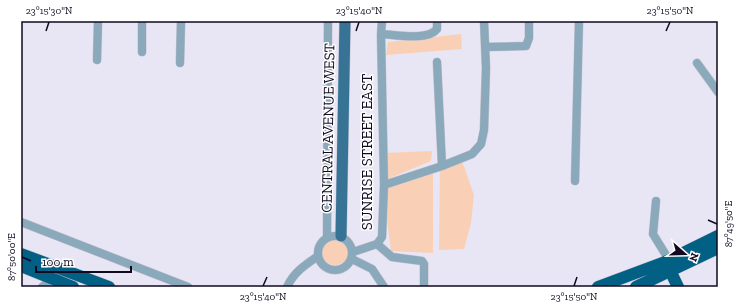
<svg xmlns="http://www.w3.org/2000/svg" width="739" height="308" viewBox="0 0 739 308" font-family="'Zilla Slab',serif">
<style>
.green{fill:#f9d0b6}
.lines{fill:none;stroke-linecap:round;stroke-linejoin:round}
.minor-casing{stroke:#c5c3d2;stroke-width:9}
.major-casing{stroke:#c5c3d2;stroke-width:12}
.highway-casing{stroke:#c5c3d2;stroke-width:13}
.minor{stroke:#8aa9bb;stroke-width:8}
.major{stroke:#367394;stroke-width:11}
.highway{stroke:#036085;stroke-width:12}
.ticks{fill:none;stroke:#100920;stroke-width:1.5}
.labels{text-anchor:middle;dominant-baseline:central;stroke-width:3;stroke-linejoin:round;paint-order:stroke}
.street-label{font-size:15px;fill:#100920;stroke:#fff}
.neatline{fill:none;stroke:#100920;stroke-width:1.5}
.ticks-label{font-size:10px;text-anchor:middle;fill:#100920}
</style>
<rect width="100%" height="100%" fill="#e8e6f4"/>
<path class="green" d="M 461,34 L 462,49 L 386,55 L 388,42 Z
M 432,151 L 431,161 L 385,180 L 384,153 Z
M 440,161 L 462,161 L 474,195 L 471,223 L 464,249 L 439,250 Z
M 433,173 L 433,253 L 391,251 L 383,189 Z
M322 252a13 13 0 1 1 26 0a13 13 0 1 1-26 0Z"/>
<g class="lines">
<defs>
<path id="minor" d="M 142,21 L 142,52
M 381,34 L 382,21
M 485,47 L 526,46 L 529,38 L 529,21
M 97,60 L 98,21
M 180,63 L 181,21
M 697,63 L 718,92
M 442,166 L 472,154 L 481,144 L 484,130 L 486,68 L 484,21
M 575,181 L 579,21
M 384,185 L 442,166 L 437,62
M 656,201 L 653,234 L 669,260
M 21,222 L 188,287
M318 253a17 17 0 1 1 34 0a17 17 0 1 1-34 0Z
M 327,238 L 328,21
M 377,244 L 392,257 L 422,261 L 424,264 L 424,287
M 353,252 L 377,244 L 382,237 L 384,185 L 381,34 C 396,35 428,41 437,29 L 437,21
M 352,259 L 372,269 L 384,287
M 42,287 L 52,279
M 287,287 C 294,272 305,265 318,256"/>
<path id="major" d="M 341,236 L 345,21"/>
<path id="highway" d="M 21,254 L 109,287
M 667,264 L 678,287
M 21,266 L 73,287
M 598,287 L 665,262 L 718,236
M 636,287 L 718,248"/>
</defs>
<use href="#minor" class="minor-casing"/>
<use href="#major" class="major-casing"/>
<use href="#highway" class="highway-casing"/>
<use href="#minor" class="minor"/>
<use href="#major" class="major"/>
<use href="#highway" class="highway"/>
</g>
<path class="ticks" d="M 46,31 L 49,22M 356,31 L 359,22M 666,31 L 670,22M 708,220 L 717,224M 22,257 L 31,261M 263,286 L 267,277M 574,286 L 577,277"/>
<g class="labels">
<g class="street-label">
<text transform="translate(328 128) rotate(-89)">CENTRAL AVENUE WEST</text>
<text transform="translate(367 152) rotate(-90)">SUNRISE STREET EAST</text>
</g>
</g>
<rect width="739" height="308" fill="none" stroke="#ffffff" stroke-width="44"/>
<g transform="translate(685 254) rotate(110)" stroke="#ffffff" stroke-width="3" paint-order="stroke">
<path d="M0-3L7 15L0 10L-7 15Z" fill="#100920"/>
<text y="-6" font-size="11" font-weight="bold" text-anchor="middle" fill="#100920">N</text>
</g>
<path d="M36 266v6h95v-6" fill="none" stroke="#100920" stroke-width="2"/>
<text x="42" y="266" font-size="12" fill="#100920" stroke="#ffffff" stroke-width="3" paint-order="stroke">100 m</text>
<rect x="22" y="22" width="695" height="264" class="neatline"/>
<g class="ticks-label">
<text x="49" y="14">23°15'30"N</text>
<text x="359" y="14">23°15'40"N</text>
<text x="670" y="14">23°15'50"N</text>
<text transform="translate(728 224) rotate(-90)" y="4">87°49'50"E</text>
<text transform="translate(11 257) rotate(-90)" y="4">87°50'00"E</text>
<text x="263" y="300">23°15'40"N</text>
<text x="574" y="300">23°15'50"N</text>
</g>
</svg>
